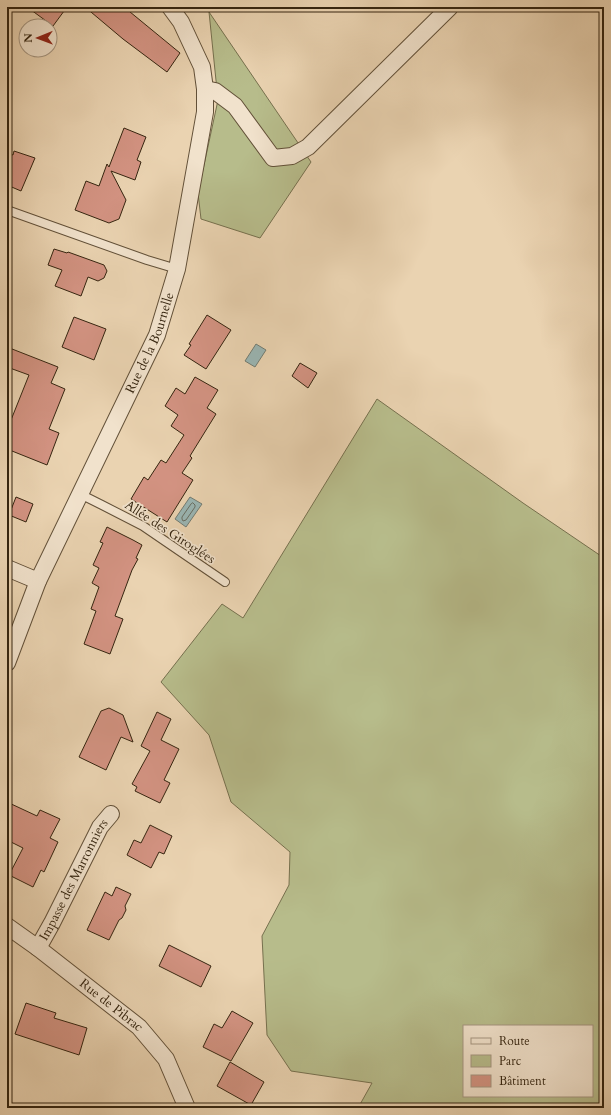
<svg xmlns="http://www.w3.org/2000/svg" width="611" height="1115" viewBox="0 0 611 1115" font-family="Cardo,serif">
<style>
.green{fill:#b7bc8b;stroke:#76704e;fill-rule:evenodd}
.water{fill:#9ab6b4;stroke:#727c72}
.lines{fill:none;stroke-linecap:round;stroke-linejoin:round}
.shore{stroke:#686e62;stroke-width:1}
.building{fill:#d39382;stroke:#352510}
.lane-casing{stroke:#625038;stroke-width:10}
.street-casing{stroke:#625038;stroke-width:18}
.lane{stroke:#f1e2cc;stroke-width:8}
.street{stroke:#f1e2cc;stroke-width:16}
.labels{text-anchor:middle;dominant-baseline:central;stroke-width:3.5;stroke-linejoin:round;paint-order:stroke}
.street-label{font-size:13px;fill:#352510;stroke:#f1e2cc}
</style>
<rect width="100%" height="100%" fill="#ead3b1"/>
<filter id="stains"><feTurbulence type="fractalNoise" baseFrequency=".005" numOctaves="4"/><feColorMatrix values="0 0 0 0 .2 0 0 0 0 .09 0 0 0 0 .02 0 0 0 .5 -.17"/></filter>
<radialGradient id="worn" r=".72"><stop offset=".6" stop-color="#630" stop-opacity="0"/><stop offset="1" stop-color="#630" stop-opacity=".3"/></radialGradient>
<path class="green" d="M 209,12 L 311,162 L 260,238 L 201,219 L 198,193 L 218,100 Z
M 377,399 L 523,503 L 604,558 L 604,1108 L 358,1108 L 372,1083 L 291,1071 L 267,1035 L 262,936 L 289,885 L 290,852 L 231,802 L 209,735 L 161,682 L 222,604 L 243,618 ZM 464,1026 L 592,1026 L 592,1096 L 464,1096 Z"/>
<path class="water" d="M 256,344 L 266,350 L 255,367 L 245,361 Z
M 190,497 L 202,504 L 186,527 L 175,519 Z"/>
<g class="lines">
<path class="shore" d="M 193,503 L 195,505 L 195,507 L 186,520 L 183,521 L 182,519 L 182,517 L 191,504 Z"/>
</g>
<path class="building" d="M 27,7 L 67,7 L 53,26 Z
M 85,7 L 124,7 L 180,53 L 167,72 L 123,39 Z
M 124,128 L 146,137 L 137,160 L 141,162 L 135,180 L 111,171 L 126,200 L 119,219 L 109,223 L 75,210 L 86,181 L 99,186 L 107,164 L 109,167 Z
M 14,151 L 35,158 L 21,191 L 7,185 L 7,153 L 13,155 Z
M 54,249 L 67,253 L 68,252 L 104,265 L 107,271 L 104,278 L 98,281 L 88,277 L 81,296 L 55,286 L 62,270 L 48,265 Z
M 207,315 L 231,330 L 206,369 L 184,355 L 191,345 L 189,344 Z
M 74,317 L 106,329 L 94,360 L 62,347 Z
M 7,347 L 58,367 L 51,383 L 65,389 L 49,429 L 59,433 L 47,465 L 7,449 L 7,430 L 29,375 L 7,367 Z
M 300,363 L 317,373 L 308,388 L 292,376 Z
M 195,377 L 218,390 L 207,408 L 216,414 L 190,456 L 192,458 L 182,473 L 193,480 L 167,522 L 131,499 L 144,477 L 148,480 L 161,460 L 166,463 L 184,435 L 171,426 L 178,415 L 165,406 L 176,388 L 185,394 Z
M 16,497 L 33,504 L 26,522 L 9,515 Z
M 107,527 L 133,540 L 142,545 L 136,558 L 138,559 L 132,570 L 115,616 L 123,619 L 110,654 L 84,644 L 96,611 L 91,609 L 99,587 L 92,583 L 99,568 L 93,565 L 103,543 L 100,542 Z
M 109,708 L 123,715 L 133,742 L 121,737 L 106,770 L 79,757 L 101,711 Z
M 157,712 L 171,719 L 161,740 L 179,749 L 164,780 L 170,783 L 160,803 L 135,791 L 137,787 L 132,784 L 150,751 L 141,746 Z
M 7,802 L 37,816 L 40,810 L 60,819 L 50,838 L 58,842 L 44,872 L 41,870 L 33,887 L 9,875 L 23,848 L 7,840 Z
M 150,825 L 172,836 L 164,854 L 159,852 L 151,868 L 127,855 L 134,840 L 141,843 Z
M 116,887 L 131,894 L 125,906 L 126,910 L 122,918 L 119,920 L 109,940 L 87,930 L 105,892 L 112,896 Z
M 169,945 L 211,966 L 201,987 L 159,966 Z
M 26,1003 L 56,1013 L 54,1018 L 87,1028 L 79,1055 L 15,1034 Z
M 232,1011 L 253,1023 L 231,1061 L 203,1047 L 214,1024 L 222,1028 Z
M 230,1062 L 264,1082 L 251,1105 L 217,1086 Z"/>
<g class="lines">
<defs>
<path id="lane" d="M 7,210 L 147,260 L 177,269
M 80,494 L 102,505 L 143,526 L 225,582"/>
<g id="street">
<path d="M 205,89 L 215,91 L 235,106 L 273,158 L 292,156 L 308,147 L 450,7"/>
<path d="M 7,568 L 38,581"/>
<path id="s1" d="M 7,663 L 38,581 L 157,335 L 177,269 L 205,112 L 205,89 L 202,67 L 181,22 L 170,7"/>
<path id="s2" d="M 7,926 L 38,948 L 139,1027 L 166,1059 L 187,1108"/>
<path id="s3" d="M 38,948 L 52,923 L 100,827 L 111,814"/>
</g>
</defs>
<use href="#lane" class="lane-casing"/>
<use href="#street" class="street-casing"/>
<use href="#lane" class="lane"/>
<use href="#street" class="street"/>
</g>
<g class="labels">
<g class="street-label">
<text stroke="none"><textPath href="#s1" startOffset="351">Rue de la Bournelle</textPath></text>
<text transform="translate(170 532) rotate(33)">Allée des Giroglées</text>
<text stroke="none"><textPath href="#s3" startOffset="77">Impasse des Marronniers</textPath></text>
<text stroke="none"><textPath href="#s2" startOffset="131">Rue de Pibrac</textPath></text>
</g>
</g>
<rect width="611" height="1115" fill="none" stroke="#ead3b1" stroke-width="24"/>
<rect x="8" y="8" width="595" height="1099" fill="none" stroke="#352510" stroke-width="2"/>
<rect x="12" y="12" width="587" height="1091" fill="none" stroke="#352510"/>
<rect x="463" y="1025" width="130" height="72" fill="#f1e2cc" stroke="#a69681"/>
<rect x="471" y="1038" width="20" height="6" fill="#f1e2cc" stroke="#a69681"/>
<text x="499" y="1045" font-size="12" fill="#352510">Route</text>
<rect x="471" y="1055" width="20" height="12" fill="#b7bc8b" stroke="#a69681"/>
<text x="499" y="1065" font-size="12" fill="#352510">Parc</text>
<rect x="471" y="1075" width="20" height="12" fill="#d39382" stroke="#a69681"/>
<text x="499" y="1085" font-size="12" fill="#352510">Bâtiment</text>
<g transform="translate(38 38) rotate(269)"><circle r="19" fill="#f1e2cc" stroke="#a69681"/>
<path d="M0-3L7 15L0 10L-7 15Z" fill="#8f2418"/>
<text y="-6" font-size="11" font-weight="bold" text-anchor="middle" fill="#352510">N</text>
</g>
<rect width="100%" height="100%" filter="url(#stains)"/>
<rect width="100%" height="100%" fill="url(#worn)"/>
</svg>
